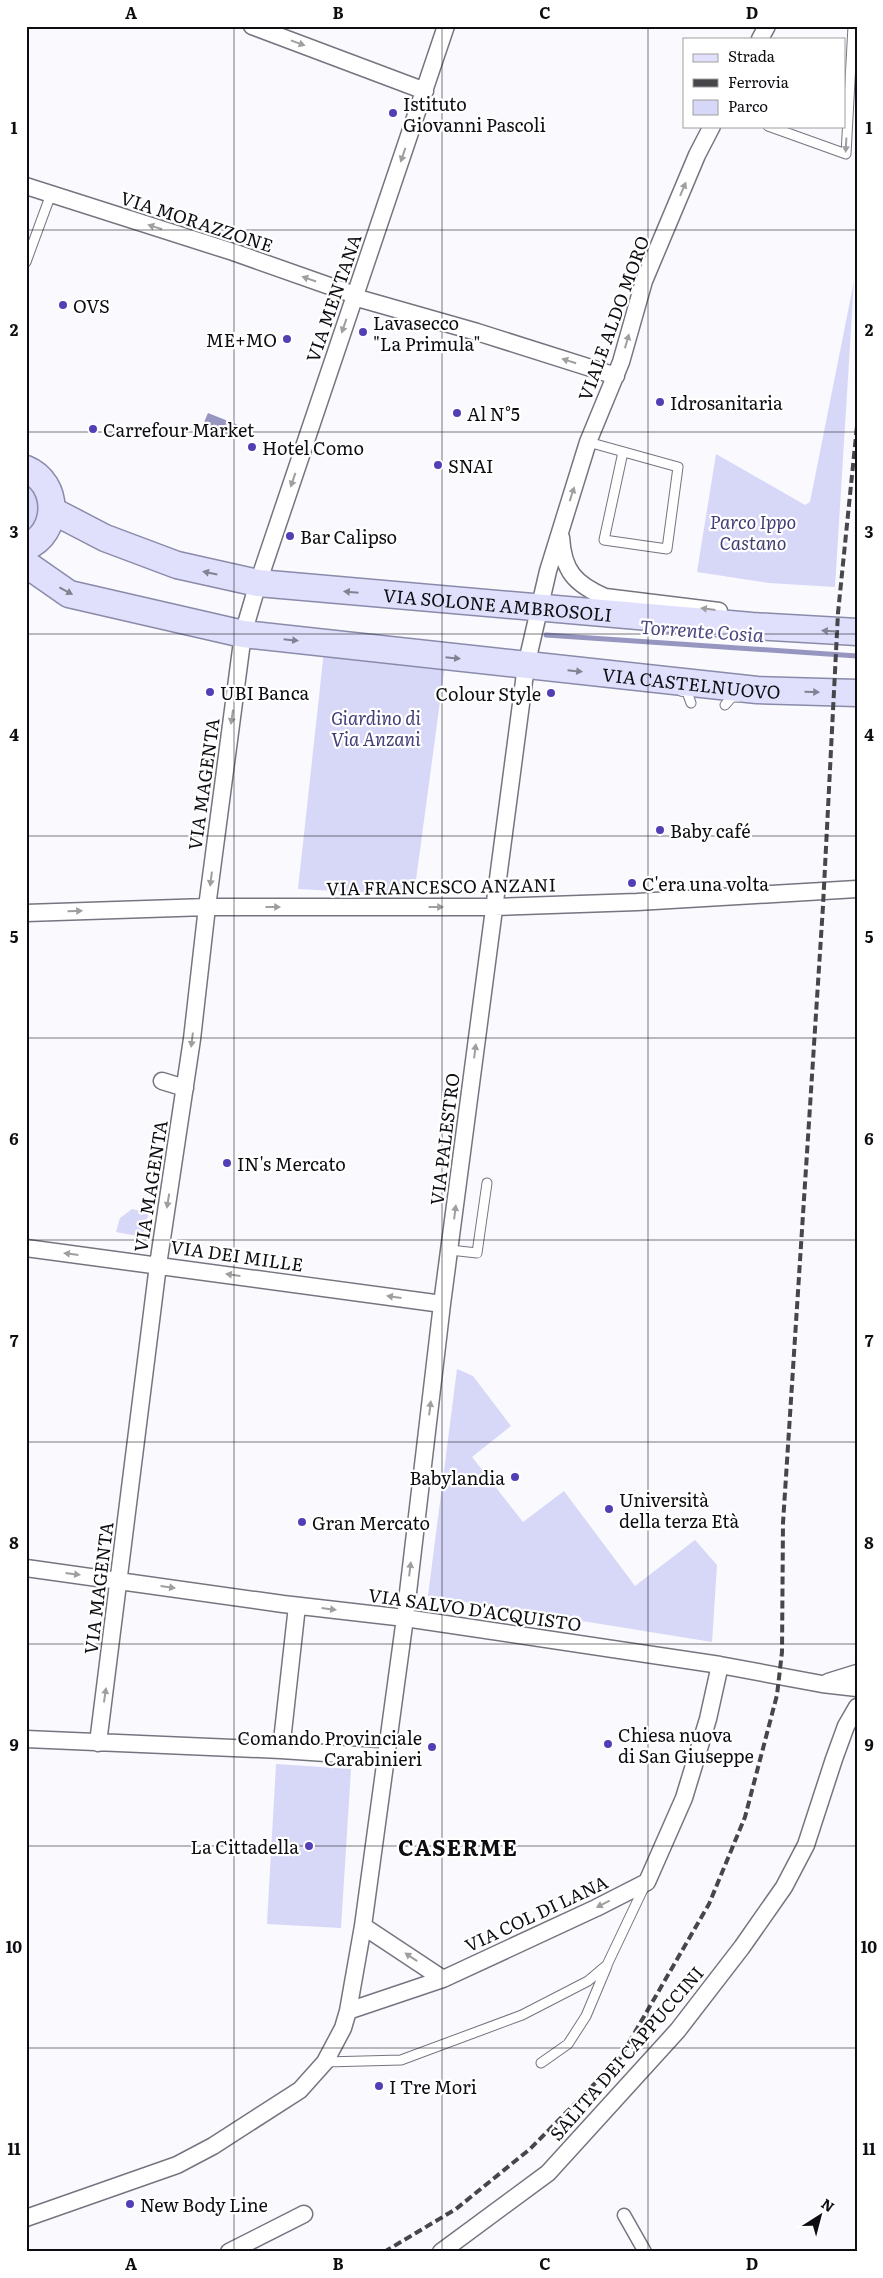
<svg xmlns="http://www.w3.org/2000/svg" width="883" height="2278" viewBox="0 0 883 2278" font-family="Literata,serif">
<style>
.green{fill:#d7d7f8}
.water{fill:#9696c0}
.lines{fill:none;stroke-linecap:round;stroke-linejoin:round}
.stream{stroke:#9696c0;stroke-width:5}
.service-casing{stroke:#757580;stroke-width:11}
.pedestrian-casing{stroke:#757580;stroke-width:15}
.minor-casing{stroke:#757580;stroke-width:19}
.primary-casing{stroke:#8a8aa9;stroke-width:29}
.service{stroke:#fff;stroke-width:9}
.pedestrian{stroke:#fff;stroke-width:12}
.minor{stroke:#fff;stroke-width:16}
.primary{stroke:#e0e0fd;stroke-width:26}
.rail{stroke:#47474b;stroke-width:4;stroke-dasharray:8 4;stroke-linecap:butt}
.oneway{fill:#9f9fa0}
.oneway2{fill:#828293}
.grid{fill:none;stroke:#0e0e12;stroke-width:1;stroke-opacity:0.55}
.poi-dot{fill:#533eb6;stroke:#fff;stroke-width:2}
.labels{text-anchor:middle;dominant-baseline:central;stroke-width:4.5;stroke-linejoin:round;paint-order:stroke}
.poi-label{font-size:18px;fill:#0e0e12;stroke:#fff;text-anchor:start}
.street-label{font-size:18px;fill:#0e0e12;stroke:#fff}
.park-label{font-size:18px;font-style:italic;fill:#413d75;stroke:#fff}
.water-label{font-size:19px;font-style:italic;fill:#4b4880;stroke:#fff}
.district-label{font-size:22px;font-weight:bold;letter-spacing:1px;fill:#0e0e12;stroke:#fff}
.neatline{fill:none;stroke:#0e0e12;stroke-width:2}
.grid-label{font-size:16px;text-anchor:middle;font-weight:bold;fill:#0e0e12}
</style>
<rect width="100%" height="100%" fill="#f9f9fe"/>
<path class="green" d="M 854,281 L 835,587 L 769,583 L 697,572 L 716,454 L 805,505 L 810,502 Z
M 26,479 L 31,481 L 44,512 L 26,536 Z
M 324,651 L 445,664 L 414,895 L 298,889 Z
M 132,1209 L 149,1213 L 142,1237 L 116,1232 L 120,1218 Z
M 457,1369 L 473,1376 L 511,1426 L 472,1457 L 523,1522 L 564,1491 L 635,1586 L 695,1540 L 717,1565 L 712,1642 L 428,1596 Z
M 276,1764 L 351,1769 L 341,1928 L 267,1924 Z"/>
<path class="water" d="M 208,413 L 238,425 L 233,439 L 202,427 Z"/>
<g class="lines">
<path class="stream" d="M 546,635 L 857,656"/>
<defs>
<path id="service" d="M 768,126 L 846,154 L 853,26
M 26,262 L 51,194
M 588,442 L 678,467 L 667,549 L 604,540 L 623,452
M 681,691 L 687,692 L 691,703
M 725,705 L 732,697 L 739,697
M 450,1250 L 477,1253 L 487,1183
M 325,2062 L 401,2060 L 522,2015 L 588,1981 L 607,1965 L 645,1885
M 541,2063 L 568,2044 L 586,2016 L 607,1966"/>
<path id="pedestrian" d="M 624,2215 L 645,2252"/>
<path id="minor" d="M 252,26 L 425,91
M 760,39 L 767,26
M 26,186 L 233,252 L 355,295
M 354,297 L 477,332 L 616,376
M 561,537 C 563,571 575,584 605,597 L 719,611
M 26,913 L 207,907 L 494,907 L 637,902 L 857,889
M 162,1081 L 185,1088
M 26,1248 L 442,1304
M 26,1568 L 283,1604 L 405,1618 L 720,1665 L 822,1684 L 857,1688
M 828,1682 L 857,1673
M 26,1739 L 281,1750 L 385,1757
M 98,1743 L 158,1265 L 192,1039 L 207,907 L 243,634 L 258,583 L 446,26
M 281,1750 L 297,1606
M 363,1926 L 443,1979 L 596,1908 L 647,1882 L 684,1798 L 708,1719 L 720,1665
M 348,2011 L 443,1979
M 26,2218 L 177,2165 L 213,2146 L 300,2090 L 325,2062 L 343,2028 L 348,2011 L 363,1926 L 405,1618 L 442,1304 L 526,666 L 548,571 L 588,442 L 621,362 L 644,281 L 697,155 L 712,126
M 229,2252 L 304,2214
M 441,2252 L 548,2173 L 678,2030 L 742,1947 L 784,1887 L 806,1845 L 834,1759 L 846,1726 L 857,1707"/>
<g id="primary">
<path d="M 26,469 C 60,483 60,533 26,547"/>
<path id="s1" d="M 53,511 L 105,538 L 177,565 L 258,583 L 752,626 L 857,632"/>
<path id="s2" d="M 26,564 L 69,594 L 243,634 L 757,690 L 857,693"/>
</g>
</defs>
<use href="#service" class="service-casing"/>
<use href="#pedestrian" class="pedestrian-casing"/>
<use href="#minor" class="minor-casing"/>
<use href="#primary" class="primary-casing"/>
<use href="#service" class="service"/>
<use href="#pedestrian" class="pedestrian"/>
<use href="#minor" class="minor"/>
<use href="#primary" class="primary"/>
<path class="rail" d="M 384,2252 L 456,2209 L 530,2149 L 620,2058 L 709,1904 L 745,1817 L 777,1695 L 782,1652 L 783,1523 L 823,906 L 838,613 L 857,426"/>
</g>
<defs><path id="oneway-solid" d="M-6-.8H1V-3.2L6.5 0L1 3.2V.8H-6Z" transform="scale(1.25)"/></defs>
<g class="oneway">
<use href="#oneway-solid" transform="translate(298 43) rotate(20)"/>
<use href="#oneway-solid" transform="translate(846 145) rotate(93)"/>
<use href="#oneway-solid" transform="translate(403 155) rotate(109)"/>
<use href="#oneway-solid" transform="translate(683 189) rotate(-67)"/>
<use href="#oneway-solid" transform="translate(155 227) rotate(-162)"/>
<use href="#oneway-solid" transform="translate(309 279) rotate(-161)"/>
<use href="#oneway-solid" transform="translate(344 326) rotate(109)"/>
<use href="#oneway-solid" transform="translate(627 341) rotate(-74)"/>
<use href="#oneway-solid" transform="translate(569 361) rotate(-162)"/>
<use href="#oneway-solid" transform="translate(293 480) rotate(109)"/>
<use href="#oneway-solid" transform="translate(572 494) rotate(-72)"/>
<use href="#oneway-solid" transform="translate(708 609) rotate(-173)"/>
<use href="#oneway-solid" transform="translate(232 717) rotate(98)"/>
<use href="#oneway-solid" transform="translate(211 879) rotate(97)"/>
<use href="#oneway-solid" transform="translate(273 907)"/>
<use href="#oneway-solid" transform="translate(436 907)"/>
<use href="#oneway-solid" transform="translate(75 911) rotate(-2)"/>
<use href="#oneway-solid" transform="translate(192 1040) rotate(97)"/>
<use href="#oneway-solid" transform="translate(475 1051) rotate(-83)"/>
<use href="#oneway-solid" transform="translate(168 1201) rotate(99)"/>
<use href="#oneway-solid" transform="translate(455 1212) rotate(-83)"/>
<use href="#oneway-solid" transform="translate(71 1254) rotate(-173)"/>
<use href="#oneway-solid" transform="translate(233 1275) rotate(-172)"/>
<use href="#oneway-solid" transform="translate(394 1297) rotate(-172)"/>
<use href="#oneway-solid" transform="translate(430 1408) rotate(-83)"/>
<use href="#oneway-solid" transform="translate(410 1569) rotate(-83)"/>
<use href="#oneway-solid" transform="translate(73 1574) rotate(7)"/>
<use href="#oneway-solid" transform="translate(168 1587) rotate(8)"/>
<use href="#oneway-solid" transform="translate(329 1609) rotate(7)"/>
<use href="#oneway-solid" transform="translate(105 1695) rotate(-82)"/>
<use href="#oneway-solid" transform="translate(603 1904) rotate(153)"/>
<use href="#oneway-solid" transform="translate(411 1957) rotate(-146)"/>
</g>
<g class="oneway2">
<use href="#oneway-solid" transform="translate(210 573) rotate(-168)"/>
<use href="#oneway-solid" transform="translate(66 591) rotate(28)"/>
<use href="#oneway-solid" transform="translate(351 592) rotate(-175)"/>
<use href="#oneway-solid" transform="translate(829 631) rotate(-177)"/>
<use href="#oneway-solid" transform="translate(291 640) rotate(6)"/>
<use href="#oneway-solid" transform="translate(453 658) rotate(6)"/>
<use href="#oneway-solid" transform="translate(575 671) rotate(6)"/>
<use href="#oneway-solid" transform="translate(812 692) rotate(2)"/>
</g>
<path class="grid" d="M 234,26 L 234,2252M 442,26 L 442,2252M 648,26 L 648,2252M 26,230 L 857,230M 26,432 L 857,432M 26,634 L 857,634M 26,836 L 857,836M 26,1038 L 857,1038M 26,1240 L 857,1240M 26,1442 L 857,1442M 26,1644 L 857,1644M 26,1846 L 857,1846M 26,2048 L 857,2048"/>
<g class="poi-dot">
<circle cx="393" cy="113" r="5"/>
<circle cx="63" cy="305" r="5"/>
<circle cx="363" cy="332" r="5"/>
<circle cx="287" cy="339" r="5"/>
<circle cx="660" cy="402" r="5"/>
<circle cx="457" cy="413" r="5"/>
<circle cx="93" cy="429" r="5"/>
<circle cx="252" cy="447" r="5"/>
<circle cx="438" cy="465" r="5"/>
<circle cx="290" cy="536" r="5"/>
<circle cx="210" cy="692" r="5"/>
<circle cx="551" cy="693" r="5"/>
<circle cx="660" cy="830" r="5"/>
<circle cx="632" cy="883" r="5"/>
<circle cx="227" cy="1163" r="5"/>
<circle cx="515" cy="1477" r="5"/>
<circle cx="609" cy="1509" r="5"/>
<circle cx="302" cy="1522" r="5"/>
<circle cx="608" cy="1744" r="5"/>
<circle cx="432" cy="1747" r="5"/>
<circle cx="309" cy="1846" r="5"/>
<circle cx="379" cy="2086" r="5"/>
<circle cx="130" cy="2204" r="5"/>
</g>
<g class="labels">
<g class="poi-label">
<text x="403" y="103">Istituto<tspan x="403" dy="21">Giovanni Pascoli</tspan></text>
<text x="73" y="305">OVS</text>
<text x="373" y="322">Lavasecco<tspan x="373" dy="21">"La Primula"</tspan></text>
<text x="277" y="339" text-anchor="end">ME+MO</text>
<text x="670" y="402">Idrosanitaria</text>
<text x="467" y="413">Al N°5</text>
<text x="103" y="429">Carrefour Market</text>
<text x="262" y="447">Hotel Como</text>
<text x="448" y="465">SNAI</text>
<text x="300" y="536">Bar Calipso</text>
<text x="220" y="692">UBI Banca</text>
<text x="541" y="693" text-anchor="end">Colour Style</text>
<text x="670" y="830">Baby café</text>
<text x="642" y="883">C'era una volta</text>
<text x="237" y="1163">IN's Mercato</text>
<text x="505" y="1477" text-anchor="end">Babylandia</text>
<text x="619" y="1499">Università<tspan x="619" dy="21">della terza Età</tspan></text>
<text x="312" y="1522">Gran Mercato</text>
<text x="618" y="1734">Chiesa nuova<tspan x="618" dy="21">di San Giuseppe</tspan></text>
<text x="422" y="1737" text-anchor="end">Comando Provinciale<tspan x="422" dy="21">Carabinieri</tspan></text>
<text x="299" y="1846" text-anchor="end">La Cittadella</text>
<text x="389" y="2086">I Tre Mori</text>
<text x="140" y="2204">New Body Line</text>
</g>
<g class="street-label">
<text transform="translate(197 221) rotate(18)">VIA MORAZZONE</text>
<text transform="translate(333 298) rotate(-71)">VIA MENTANA</text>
<text transform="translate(613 318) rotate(-70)">VIALE ALDO MORO</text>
<text stroke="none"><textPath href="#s1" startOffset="459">VIA SOLONE AMBROSOLI</textPath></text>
<text stroke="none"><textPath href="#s2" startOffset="682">VIA CASTELNUOVO</textPath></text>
<text transform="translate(203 784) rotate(-82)">VIA MAGENTA</text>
<text transform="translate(441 886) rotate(-1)">VIA FRANCESCO ANZANI</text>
<text transform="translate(444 1139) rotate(-83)">VIA PALESTRO</text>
<text transform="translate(150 1186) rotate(-81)">VIA MAGENTA</text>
<text transform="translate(237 1255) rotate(8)">VIA DEI MILLE</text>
<text transform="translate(98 1588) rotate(-83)">VIA MAGENTA</text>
<text transform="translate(475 1609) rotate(8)">VIA SALVO D'ACQUISTO</text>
<text transform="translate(536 1913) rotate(-25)">VIA COL DI LANA</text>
<text transform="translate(626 2053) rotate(-49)">SALITA DEI CAPPUCCINI</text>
</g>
<g class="park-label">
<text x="753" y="521">Parco Ippo<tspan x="753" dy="21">Castano</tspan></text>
<text x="376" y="717">Giardino di<tspan x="376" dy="21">Via Anzani</tspan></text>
</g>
<g class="water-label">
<text transform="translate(702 630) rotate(4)">Torrente Cosia</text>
</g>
<g class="district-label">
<text x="458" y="1846">CASERME</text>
</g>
</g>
<rect width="883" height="2278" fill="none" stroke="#ffffff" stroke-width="55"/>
<rect x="683" y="38" width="162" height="90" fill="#ffffff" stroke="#9f9fa0"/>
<rect x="693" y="54" width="25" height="8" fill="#e0e0fd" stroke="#9f9fa0"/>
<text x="728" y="62" font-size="15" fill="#0e0e12">Strada</text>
<rect x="693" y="79" width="25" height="8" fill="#47474b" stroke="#9f9fa0"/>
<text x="728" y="88" font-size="15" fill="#0e0e12">Ferrovia</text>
<rect x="693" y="100" width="25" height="15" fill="#d7d7f8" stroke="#9f9fa0"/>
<text x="728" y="112" font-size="15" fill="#0e0e12">Parco</text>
<g transform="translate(820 2216) rotate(36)" stroke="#ffffff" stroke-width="4" paint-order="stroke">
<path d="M0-4L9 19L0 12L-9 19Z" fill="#0e0e12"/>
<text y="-8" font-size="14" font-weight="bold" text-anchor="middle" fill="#0e0e12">N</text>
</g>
<rect x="28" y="28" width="828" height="2222" class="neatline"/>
<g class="grid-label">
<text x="131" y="19">A</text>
<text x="338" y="19">B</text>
<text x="545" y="19">C</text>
<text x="752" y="19">D</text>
<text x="14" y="134">1</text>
<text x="869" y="134">1</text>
<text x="14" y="336">2</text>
<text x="869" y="336">2</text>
<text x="14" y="538">3</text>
<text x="869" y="538">3</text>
<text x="14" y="741">4</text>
<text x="869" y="741">4</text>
<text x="14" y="943">5</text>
<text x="869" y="943">5</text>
<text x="14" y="1145">6</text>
<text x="869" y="1145">6</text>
<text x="14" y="1347">7</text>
<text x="869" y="1347">7</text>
<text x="14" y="1549">8</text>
<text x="869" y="1549">8</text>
<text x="14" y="1751">9</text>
<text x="869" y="1751">9</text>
<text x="14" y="1953">10</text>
<text x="869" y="1953">10</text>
<text x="14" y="2155">11</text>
<text x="869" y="2155">11</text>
<text x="131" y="2270">A</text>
<text x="338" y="2270">B</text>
<text x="545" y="2270">C</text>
<text x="752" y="2270">D</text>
</g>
</svg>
